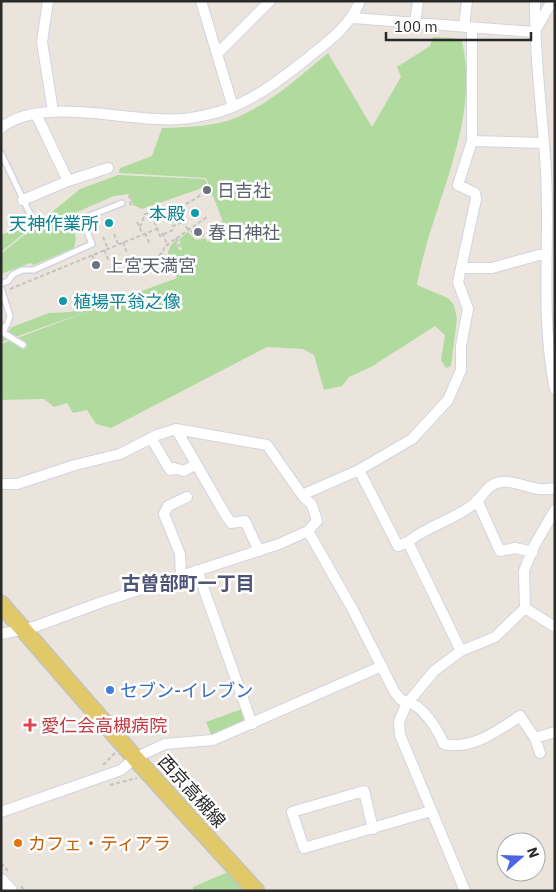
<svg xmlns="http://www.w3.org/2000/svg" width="556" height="892" viewBox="0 0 556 892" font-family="'IBM Plex Sans','Noto Sans JP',sans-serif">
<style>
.green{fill:#b1db9e}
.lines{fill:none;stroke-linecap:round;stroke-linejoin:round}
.service-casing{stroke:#d2d4e0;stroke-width:8}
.minor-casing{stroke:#d2d4e0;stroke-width:12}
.tertiary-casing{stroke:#d2d4e0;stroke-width:16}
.primary-casing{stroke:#c3c3c3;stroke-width:19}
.path{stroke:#c3c3c3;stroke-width:2;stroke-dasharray:4 2.5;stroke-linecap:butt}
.service{stroke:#fff;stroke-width:5}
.minor{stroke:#fff;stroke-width:10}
.tertiary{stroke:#fff;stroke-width:14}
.primary{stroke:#e1c869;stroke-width:16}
.worship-dot{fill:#6b7280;stroke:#fff;stroke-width:2}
.culture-dot{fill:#0f9aa8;stroke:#fff;stroke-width:2}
.shop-dot{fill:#3f7fe0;stroke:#fff;stroke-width:2}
.health-dot{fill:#e0444e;stroke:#fff;stroke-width:2}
.food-dot{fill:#e8710a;stroke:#fff;stroke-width:2}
.labels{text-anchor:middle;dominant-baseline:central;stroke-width:5;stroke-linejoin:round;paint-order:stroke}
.worship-label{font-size:18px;fill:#5b616d;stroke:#fff;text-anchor:start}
.culture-label{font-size:18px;fill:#0d838f;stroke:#fff;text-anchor:end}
.shop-label{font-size:18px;fill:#366cbe;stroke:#fff;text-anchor:start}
.health-label{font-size:18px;fill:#be3a42;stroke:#fff;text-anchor:start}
.street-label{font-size:18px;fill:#292929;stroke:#fff}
.food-label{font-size:18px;fill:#c56008;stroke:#fff;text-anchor:start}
.neighbourhood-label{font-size:19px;font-weight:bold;fill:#4e5475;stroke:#fff}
</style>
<rect width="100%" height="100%" fill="#eae4dc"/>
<path class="green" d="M 433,37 L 454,38 L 462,41 C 481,125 431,205 417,285 L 448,298 L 454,305 L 457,319 L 451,366 L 446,368 L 441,360 L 445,335 L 435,326 L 371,367 L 349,377 L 342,386 L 324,390 L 314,355 L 303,349 L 267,347 L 111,428 L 96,424 L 87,410 L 73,413 L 67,403 L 54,407 L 44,399 L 1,400 L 1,344 L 92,310 L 1,342 L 1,335 L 4,337 L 12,327 L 49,313 L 70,312 L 92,305 L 96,308 L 177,278 L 168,260 L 183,258 L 168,259 C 167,250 170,246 176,240 L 179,250 L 182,250 L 179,239 L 188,232 L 196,240 L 205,238 L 208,242 L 220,229 L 222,219 L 206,178 L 119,173 L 120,168 L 152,156 L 162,128 C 187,127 215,127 238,117 C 272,102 300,76 328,53 L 372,127 L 401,77 L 397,67 L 430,46 Z
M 118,175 L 205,179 L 208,186 L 142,209 L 133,205 L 129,194 L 114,196 L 77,212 L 74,229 L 76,239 L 74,248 L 34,265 L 30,263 L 1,274 L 1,254 L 80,189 Z
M 30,224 L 33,226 L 1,252 L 1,235 Z
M 242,709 L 252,724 L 212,737 L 206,722 Z
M 228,872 L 244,891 L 193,891 L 193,887 Z"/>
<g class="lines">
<defs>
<path id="service" d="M 1,153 L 31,216
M 1,284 L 8,281 L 12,275 L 22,270 L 34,270 L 92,244 L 82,219 L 122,203
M 1,288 L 10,316 L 7,325 L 1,329
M 5,329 L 2,332 L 23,345"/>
<path id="minor" d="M 48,1 L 42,42 L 53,111
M 201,1 L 233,107
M 535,1 C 534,59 543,115 546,173 C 550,245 540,318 555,389
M 353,18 L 534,32
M 415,24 L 418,1
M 464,27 L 467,1
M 535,31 L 552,1
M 217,54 L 270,1
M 1,128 C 36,98 114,118 157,119 C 172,120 190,119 206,115 C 243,108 275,84 304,61 C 327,42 348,29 360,1
M 472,141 L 543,143
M 68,181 L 108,168
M 23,200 L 68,181 L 36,114
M 463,268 L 492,268 L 546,253
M 176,429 L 225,514 L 231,523 L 245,521 L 259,551
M 151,438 L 170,470 L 174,468 L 184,471 L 196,464
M 359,470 L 412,439 L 448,400 L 461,370 L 461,346 L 468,309 L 458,282 L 476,199 L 475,193 L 458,185 L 472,141 L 472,28
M 1,484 L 17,484 L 75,465 L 120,454 L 157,435 L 176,429 L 267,445 L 302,495 L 312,505 L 317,521 L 308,531 L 279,544 L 102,602 L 34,627 L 1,634
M 302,495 L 359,470 L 398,546 L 408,542 L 461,651
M 477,500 L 500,551 L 515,548 L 533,552
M 308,531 L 353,610 L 394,691 L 401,700 C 421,702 436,727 444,744 C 473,750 497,731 520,716 L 535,738 L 555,732
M 408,542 C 428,525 455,520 475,503 C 484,495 488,483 502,482 C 521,480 530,493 555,488
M 197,570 L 252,724
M 181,575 L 180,554 L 164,514 L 168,506 L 187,497
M 525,608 L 555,627
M 535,738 L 540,753
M 1,812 L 121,770 L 135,758 L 165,744 L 213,740 L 382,666
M 373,829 L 364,791 L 292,812 L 304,848 L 431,811
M 465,891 L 400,735 L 399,722 L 406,705 L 434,671 L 461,651 L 495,637 L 525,608 L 524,571 L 534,546 L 555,510"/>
<path id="tertiary" d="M 1,881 L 10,891"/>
<path id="primary" d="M 1,604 L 135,758 L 256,891"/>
</defs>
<use href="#service" class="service-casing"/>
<use href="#minor" class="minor-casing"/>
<use href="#tertiary" class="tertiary-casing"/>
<use href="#primary" class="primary-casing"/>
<path class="path" d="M 206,192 L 178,209 L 185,226 L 199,238 L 207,233
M 129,195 L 131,206
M 180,214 L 169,218 L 173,226 L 182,222
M 137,222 L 142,233
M 170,223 L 185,217
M 95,226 L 97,231
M 140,227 L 145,214 L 149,213 L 153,219
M 173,230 L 160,236 L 154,220 L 178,209
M 145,233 L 150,245
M 162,233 L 168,246
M 114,234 L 118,244
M 103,237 L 108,249
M 176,238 L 180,247
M 123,242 L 127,253
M 104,250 L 109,261
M 92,255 L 97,266
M 159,255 L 163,253 L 164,247 L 207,217
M 10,289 L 159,228
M 103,765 L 115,753
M 110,785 L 137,778
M 1,863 L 8,871
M 21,886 L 25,891"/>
<use href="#service" class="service"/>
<use href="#minor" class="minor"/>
<use href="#tertiary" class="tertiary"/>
<use href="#primary" class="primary"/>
</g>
<g class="worship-dot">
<circle cx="207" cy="190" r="5"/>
<circle cx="198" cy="232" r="5"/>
<circle cx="96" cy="265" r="5"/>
</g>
<g class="culture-dot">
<circle cx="195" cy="213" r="5"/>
<circle cx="109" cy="223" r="5"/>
<circle cx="63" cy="301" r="5"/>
</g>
<circle class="shop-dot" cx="110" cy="690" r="5"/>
<path class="health-dot" d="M27.5 717.5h5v5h5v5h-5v5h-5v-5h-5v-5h5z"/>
<circle class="food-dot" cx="18" cy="843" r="5"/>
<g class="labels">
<g class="worship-label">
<text x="217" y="190">日吉社</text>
<text x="208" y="232">春日神社</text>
<text x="106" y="265">上宮天満宮</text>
</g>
<g class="culture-label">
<text x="185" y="213">本殿</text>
<text x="99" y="223">天神作業所</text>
<text x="73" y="301" text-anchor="start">植場平翁之像</text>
</g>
<g class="shop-label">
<text x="120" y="690">セブン-イレブン</text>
</g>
<g class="health-label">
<text x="41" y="725">愛仁会高槻病院</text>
</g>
<g class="street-label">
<text transform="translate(192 791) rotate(48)">西京高槻線</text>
</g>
<g class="food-label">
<text x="28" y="843">カフェ・ティアラ</text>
</g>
<g class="neighbourhood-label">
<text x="188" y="583">古曽部町一丁目</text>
</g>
</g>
<rect width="556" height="892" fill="none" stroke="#292929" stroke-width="5"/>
<g transform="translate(521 857) rotate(70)"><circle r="24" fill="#ffffff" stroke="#a9a9a9"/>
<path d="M0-4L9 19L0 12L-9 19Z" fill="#4c65e6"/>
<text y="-8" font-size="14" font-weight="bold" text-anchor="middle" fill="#292929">N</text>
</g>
<path d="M386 32v8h145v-8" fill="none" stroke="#292929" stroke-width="2.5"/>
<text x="394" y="32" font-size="15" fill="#292929" stroke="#ffffff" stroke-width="4" paint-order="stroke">100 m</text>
</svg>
